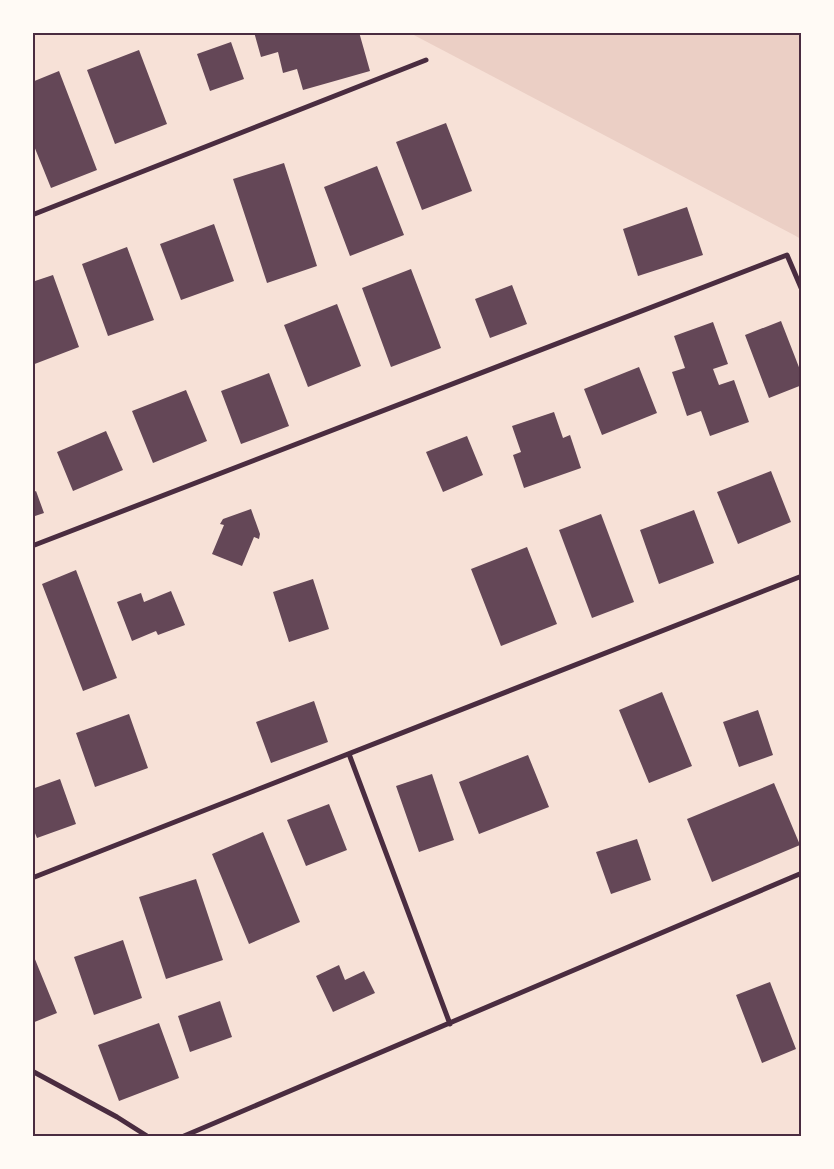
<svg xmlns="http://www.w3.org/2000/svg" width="834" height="1169" viewBox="0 0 834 1169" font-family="'Work Sans',sans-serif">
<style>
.green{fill:#ebcfc5}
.building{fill:#644757}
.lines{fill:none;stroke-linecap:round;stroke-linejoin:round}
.minor{stroke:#4a2c40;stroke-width:5}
.neatline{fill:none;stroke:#4a2c40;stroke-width:2}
</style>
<rect width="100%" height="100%" fill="#f7e1d7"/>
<path class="green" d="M 410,33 L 801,33 L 801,239 L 794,235 Z"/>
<path class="building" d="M 254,32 L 359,32 L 370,71 L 303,90 L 297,69 L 283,73 L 278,52 L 261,57 Z
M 231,42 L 244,79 L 210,91 L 197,54 Z
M 139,50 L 167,124 L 115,144 L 87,70 Z
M 59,71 L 97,170 L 51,188 L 32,141 L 32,82 Z
M 446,123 L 472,191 L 422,210 L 396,142 Z
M 284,163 L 317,266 L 267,283 L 233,179 Z
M 377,166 L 404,235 L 350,256 L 324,187 Z
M 687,207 L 703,255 L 638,276 L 623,229 Z
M 214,224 L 234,281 L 181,300 L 160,244 Z
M 127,247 L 154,320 L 108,336 L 82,264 Z
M 411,269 L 441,348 L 391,367 L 362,288 Z
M 53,275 L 79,347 L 32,365 L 32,282 Z
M 512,285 L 527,324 L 490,338 L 475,299 Z
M 337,304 L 361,366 L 308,387 L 284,325 Z
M 781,321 L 802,375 L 802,385 L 769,398 L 745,335 Z
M 713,322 L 728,364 L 713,369 L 719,385 L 734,380 L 749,422 L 710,436 L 701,411 L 687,416 L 672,372 L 685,368 L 674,336 Z
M 639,367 L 657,413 L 602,435 L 584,389 Z
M 269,373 L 289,426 L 241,444 L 221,391 Z
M 186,390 L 207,441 L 153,463 L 132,411 Z
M 554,412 L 563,438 L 570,435 L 581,468 L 524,488 L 513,455 L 521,452 L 512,426 Z
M 106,431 L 123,470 L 73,491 L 57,452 Z
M 467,436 L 483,475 L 443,492 L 426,452 Z
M 771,471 L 791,522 L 738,544 L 717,492 Z
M 36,491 L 44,513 L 32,517 L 32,493 Z
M 251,509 L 260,534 L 259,539 L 254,537 L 242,566 L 212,554 L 224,525 L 220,524 L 223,519 Z
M 694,510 L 714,563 L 659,584 L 640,530 Z
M 601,514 L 634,602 L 592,618 L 559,530 Z
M 527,547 L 557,624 L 501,646 L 471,569 Z
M 76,570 L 117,678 L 83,691 L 42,584 Z
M 313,579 L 329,629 L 289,642 L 273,592 Z
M 171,591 L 185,625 L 158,635 L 156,631 L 132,641 L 117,602 L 141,593 L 144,602 Z
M 662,692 L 692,766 L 649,783 L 619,710 Z
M 314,701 L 328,742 L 271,763 L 256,722 Z
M 758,710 L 773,755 L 739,767 L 723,722 Z
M 129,714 L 148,768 L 95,787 L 76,733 Z
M 528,755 L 549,807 L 479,834 L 459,782 Z
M 432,774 L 454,840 L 419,852 L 396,786 Z
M 60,779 L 76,824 L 37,838 L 32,826 L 32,789 Z
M 774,783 L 800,845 L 712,882 L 687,819 Z
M 329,804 L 347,850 L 306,866 L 287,820 Z
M 263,832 L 300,922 L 249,944 L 212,854 Z
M 637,839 L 651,880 L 611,894 L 596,852 Z
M 196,879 L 223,960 L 166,979 L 139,897 Z
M 123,940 L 142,998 L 94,1015 L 74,957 Z
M 32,952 L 57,1013 L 32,1023 Z
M 339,965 L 345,980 L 364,971 L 375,993 L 333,1012 L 316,976 Z
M 770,982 L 796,1049 L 762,1063 L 736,995 Z
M 220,1001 L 232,1037 L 190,1052 L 178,1016 Z
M 159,1023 L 179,1078 L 119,1101 L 98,1045 Z"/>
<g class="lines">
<path class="minor" d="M 32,215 L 426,60
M 32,546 L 787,255 L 802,290
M 349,754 L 450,1024
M 32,878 L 802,576
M 32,1071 L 117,1117 L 147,1136
M 184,1136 L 802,873"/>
</g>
<rect width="834" height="1169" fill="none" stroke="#fffaf5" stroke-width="68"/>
<rect x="34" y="34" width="766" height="1101" class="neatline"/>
</svg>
